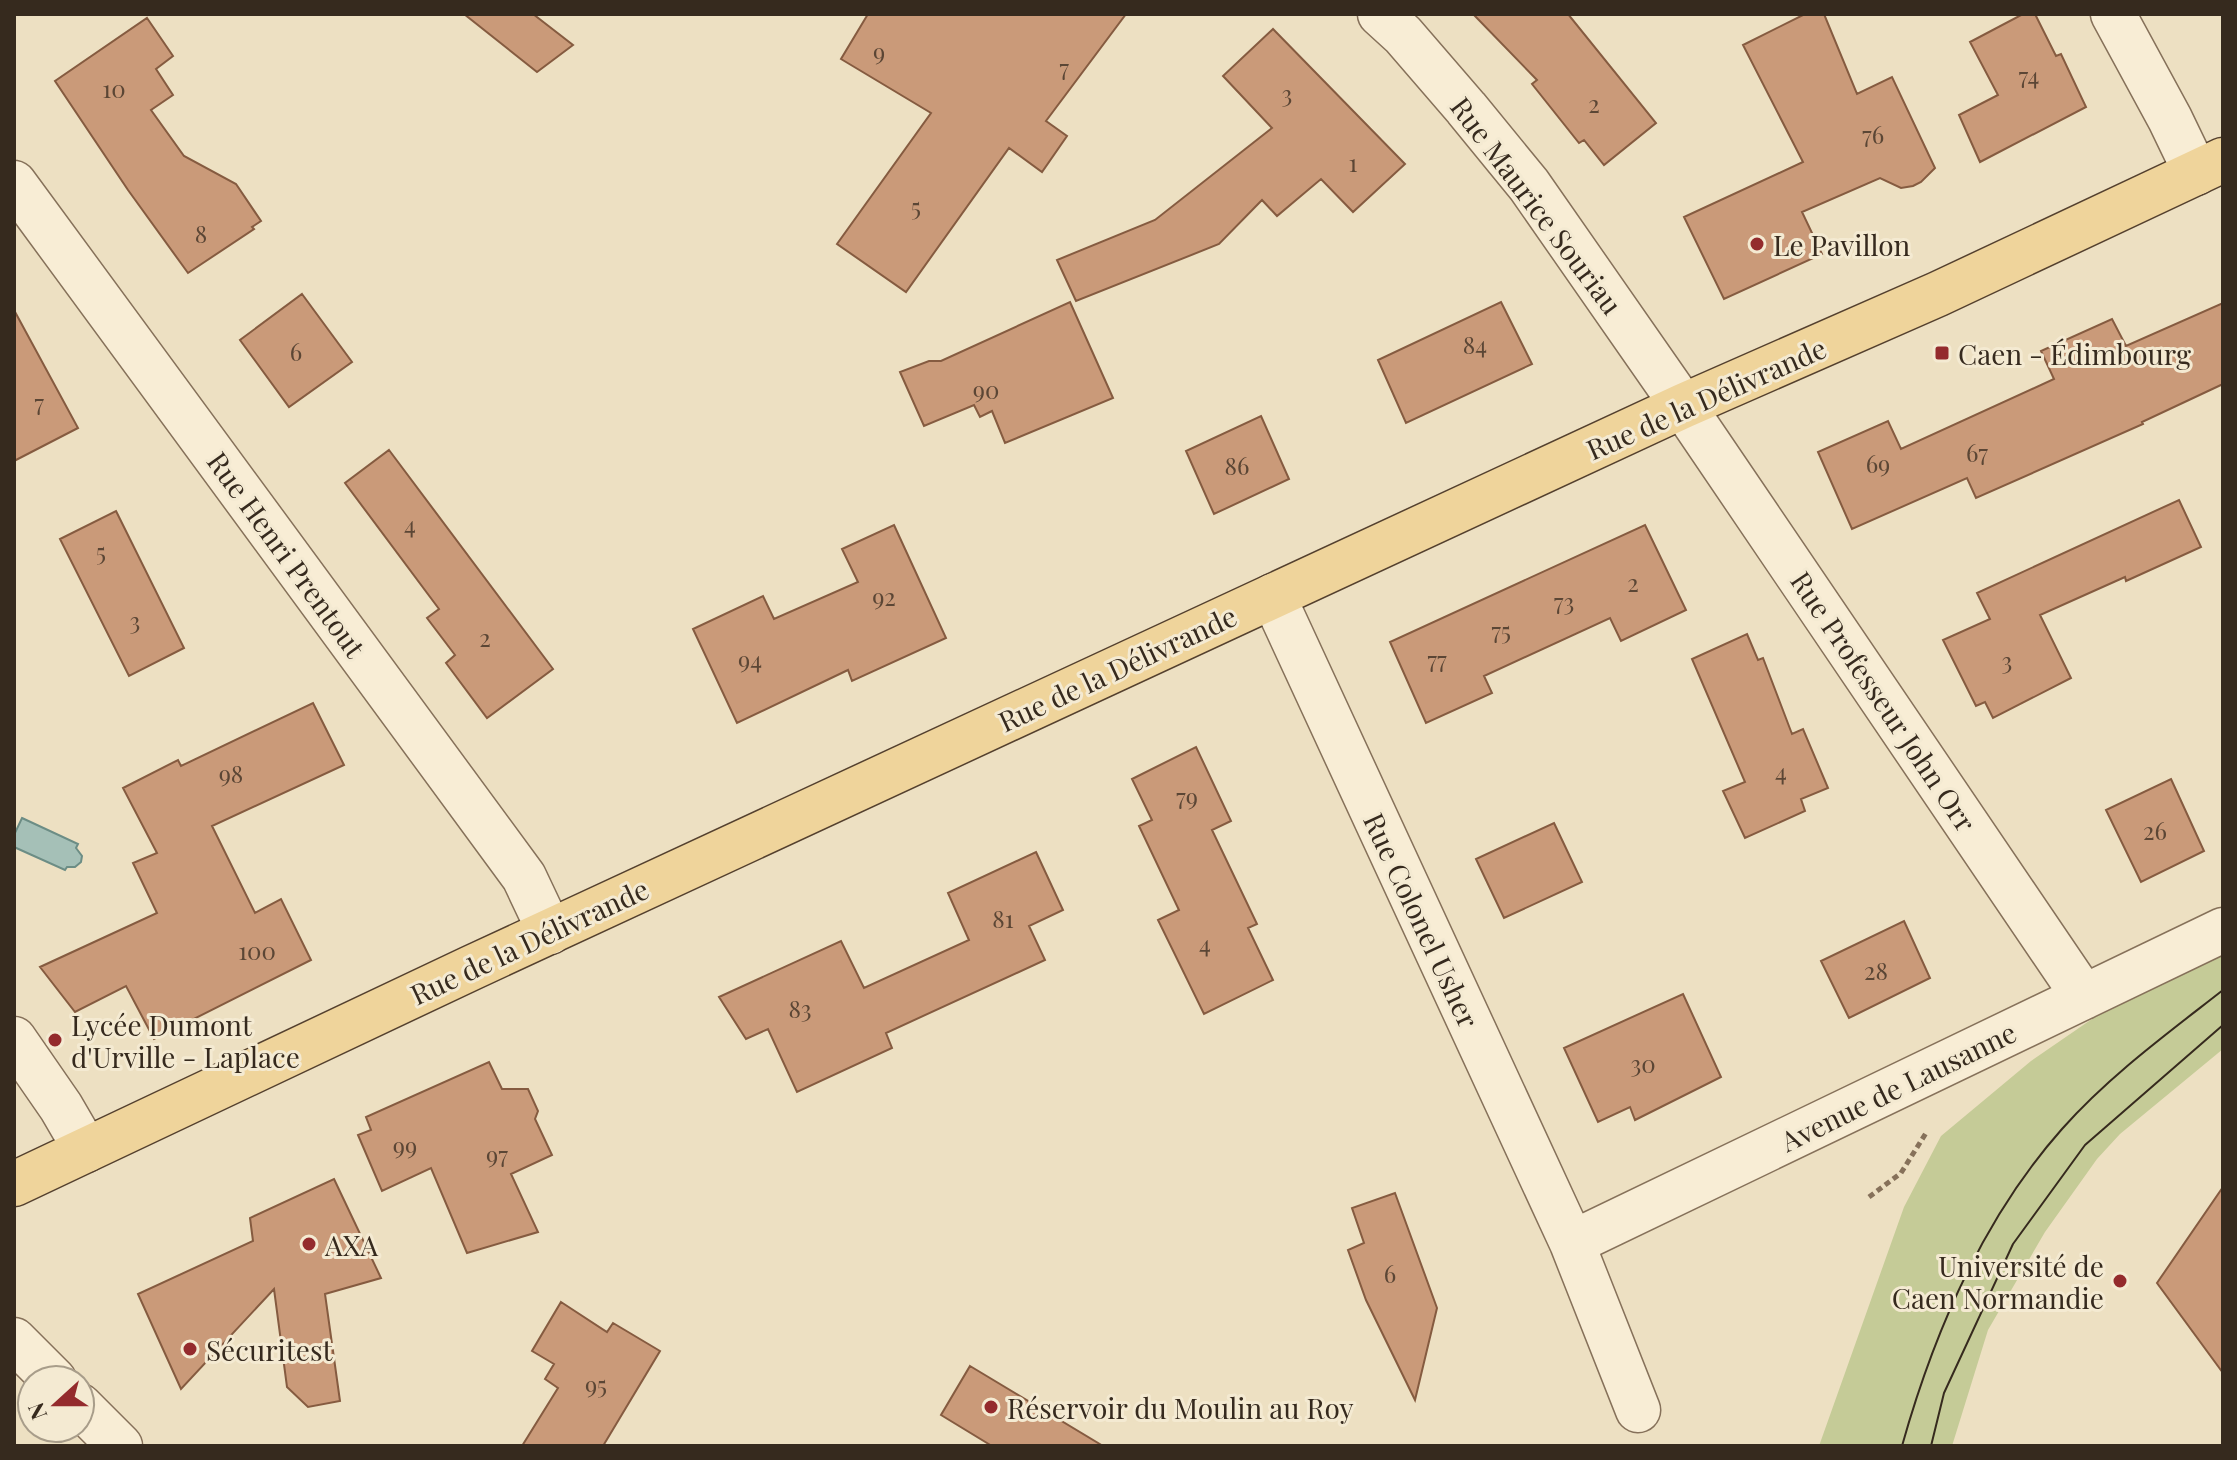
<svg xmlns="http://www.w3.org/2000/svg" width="2237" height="1460" viewBox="0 0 2237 1460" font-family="'Playfair Display',serif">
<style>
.green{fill:#c5cb97}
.water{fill:#a5c0b7;stroke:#6c8d85;stroke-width:2}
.building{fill:#ca9a79;stroke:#855b40;stroke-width:2}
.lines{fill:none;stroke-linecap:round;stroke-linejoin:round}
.minor-casing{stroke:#86715a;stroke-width:47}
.major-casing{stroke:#54402e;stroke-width:47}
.path{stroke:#86715a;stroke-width:5;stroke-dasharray:6 4;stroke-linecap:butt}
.minor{stroke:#f8edd5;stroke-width:44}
.major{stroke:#efd49b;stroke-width:44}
.tram{stroke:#362a1e;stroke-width:2}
.poi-dot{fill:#942b2d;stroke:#f4ead2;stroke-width:3}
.labels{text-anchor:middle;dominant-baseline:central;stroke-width:6;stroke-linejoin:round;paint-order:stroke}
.number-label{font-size:24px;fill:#5b4635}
.street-label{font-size:28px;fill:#362a1e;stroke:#f4ead2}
.poi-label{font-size:28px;fill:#362a1e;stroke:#f4ead2;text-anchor:start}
</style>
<rect width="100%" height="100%" fill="#ede0c2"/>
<path class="green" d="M 2223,955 L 2223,1049 L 2120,1134 L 2097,1159 L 2045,1232 L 1988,1330 L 1952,1446 L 1819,1446 L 1904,1207 L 1941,1136 L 2031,1061 L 2108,1008 Z"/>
<path class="water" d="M 22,818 L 78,844 L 76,848 L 82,856 L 81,862 L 75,867 L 67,867 L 65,870 L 14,847 L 14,835 Z"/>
<path class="building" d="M 464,14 L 533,14 L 573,45 L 537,72 Z
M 868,14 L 1126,14 L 1046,121 L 1067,136 L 1042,172 L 1009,148 L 906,292 L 837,244 L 931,113 L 841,59 Z
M 1473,14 L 1568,14 L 1656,123 L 1604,165 L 1584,140 L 1579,143 L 1532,84 L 1537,80 Z
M 1805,14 L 1824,14 L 1857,94 L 1892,77 L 1935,168 L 1921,182 L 1913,186 L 1901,188 L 1880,178 L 1802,212 L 1822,254 L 1724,299 L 1684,217 L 1803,162 L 1743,45 Z
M 2023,14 L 2035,14 L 2056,56 L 2061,54 L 2086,107 L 1980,162 L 1959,115 L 1998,95 L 1970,42 Z
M 147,18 L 173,56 L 156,69 L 173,95 L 151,110 L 184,156 L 236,184 L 261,221 L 252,227 L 254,229 L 188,273 L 128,190 L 55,81 Z
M 1273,29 L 1405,164 L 1353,212 L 1321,179 L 1277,216 L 1262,200 L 1219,244 L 1076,301 L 1057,260 L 1155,220 L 1272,128 L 1223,76 Z
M 302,294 L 352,362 L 289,407 L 240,340 Z
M 1070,302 L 1113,398 L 1005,443 L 992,411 L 980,417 L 974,405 L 924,426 L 900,372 L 929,361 L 941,361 Z
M 1501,302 L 1532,364 L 1406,423 L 1378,360 Z
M 2223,303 L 2223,384 L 2142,422 L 2143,424 L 1976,498 L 1967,478 L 1852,529 L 1818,452 L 1888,421 L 1901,449 L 2054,379 L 2041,351 L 2112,319 L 2126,346 Z
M 14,310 L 78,428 L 14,461 Z
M 1261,416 L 1289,479 L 1214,514 L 1186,451 Z
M 389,450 L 553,669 L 487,718 L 446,663 L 455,655 L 427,618 L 439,609 L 345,483 Z
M 2179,500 L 2201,547 L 2126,581 L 2125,577 L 2040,615 L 2071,678 L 1993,718 L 1985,702 L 1976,706 L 1943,640 L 1990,619 L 1977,593 Z
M 116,511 L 184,648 L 129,676 L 60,539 Z
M 894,525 L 946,638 L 852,681 L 848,670 L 737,723 L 693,629 L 763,596 L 774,619 L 858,582 L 842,549 Z
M 1645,525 L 1686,610 L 1621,641 L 1610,618 L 1484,676 L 1492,693 L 1426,723 L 1390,642 Z
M 1747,634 L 1758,660 L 1763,658 L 1792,734 L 1803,729 L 1828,788 L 1801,799 L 1805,811 L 1745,838 L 1723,791 L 1745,782 L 1692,659 Z
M 313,703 L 344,765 L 212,826 L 255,913 L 281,899 L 311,960 L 154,1039 L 126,986 L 75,1012 L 40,967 L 157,913 L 133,863 L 157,853 L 123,788 L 178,760 L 181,766 Z
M 1196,747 L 1231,821 L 1212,830 L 1257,924 L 1248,928 L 1273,980 L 1204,1014 L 1158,920 L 1179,910 L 1139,826 L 1152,820 L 1132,779 Z
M 2171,779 L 2204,851 L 2141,882 L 2106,810 Z
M 1554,823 L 1582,882 L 1504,918 L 1476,859 Z
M 1036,852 L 1063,910 L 1029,926 L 1045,960 L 886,1033 L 892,1048 L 797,1092 L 768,1029 L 746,1039 L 719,997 L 841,941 L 864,988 L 969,940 L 948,893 Z
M 1904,921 L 1930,978 L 1849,1018 L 1821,961 Z
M 1683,994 L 1721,1077 L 1635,1120 L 1630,1107 L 1598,1122 L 1564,1048 Z
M 489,1062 L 502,1089 L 528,1089 L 538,1111 L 535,1119 L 552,1155 L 511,1174 L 538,1232 L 467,1253 L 431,1168 L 382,1191 L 358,1135 L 371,1130 L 366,1117 Z
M 334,1179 L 381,1278 L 325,1294 L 340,1401 L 308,1407 L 287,1387 L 274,1289 L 181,1389 L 138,1294 L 253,1241 L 250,1218 Z
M 2223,1187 L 2223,1373 L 2157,1283 Z
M 1395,1193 L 1437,1308 L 1415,1400 L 1366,1300 L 1348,1250 L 1364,1243 L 1352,1208 Z
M 561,1302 L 607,1332 L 613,1323 L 660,1351 L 603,1446 L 522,1446 L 558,1388 L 545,1379 L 554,1364 L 532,1351 Z
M 970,1366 L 1103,1446 L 992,1446 L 941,1415 Z"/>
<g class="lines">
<defs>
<path id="minor" d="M 1380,14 L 1403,35 L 1466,108 L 1529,185 L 1683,406 L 2084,997
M 2113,14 L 2170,119 L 2196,173
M 14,183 L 524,877 L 550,932
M 1273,596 L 1572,1243 L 1638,1410
M 14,1039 L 61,1107 L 86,1150
M 1572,1243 L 2223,930
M 14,1340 L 54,1380
M 80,1406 L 120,1446"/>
<path id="major" d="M 14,1184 L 471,968 L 1683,406 L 1938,294 L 2223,160"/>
</defs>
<use href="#minor" class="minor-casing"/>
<use href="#major" class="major-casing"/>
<path class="path" d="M 1869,1197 L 1901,1173 L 1926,1133"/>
<use href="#minor" class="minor"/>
<use href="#major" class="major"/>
<path class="tram" d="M 1902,1446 C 1934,1332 1983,1218 2062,1129 C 2109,1076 2168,1033 2223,990
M 1931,1446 L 1944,1393 L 2013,1244 L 2085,1145 L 2223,1025"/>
</g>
<g class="poi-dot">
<circle cx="1757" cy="244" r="8"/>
<rect x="1934" y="345" width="16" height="16" rx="4"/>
<circle cx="55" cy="1040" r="8"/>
<circle cx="309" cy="1244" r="8"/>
<circle cx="2120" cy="1281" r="8"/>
<circle cx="190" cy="1349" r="8"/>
<circle cx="991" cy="1407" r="8"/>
</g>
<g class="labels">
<g class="number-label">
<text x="879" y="51">9</text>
<text x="1064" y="67">7</text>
<text x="2029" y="75">74</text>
<text x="114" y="88">10</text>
<text x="1287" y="93">3</text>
<text x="1594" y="103">2</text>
<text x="1873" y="134">76</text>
<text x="1353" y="162">1</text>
<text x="916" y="206">5</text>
<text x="201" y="233">8</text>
<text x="1475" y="344">84</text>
<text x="296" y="351">6</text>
<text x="986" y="389">90</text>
<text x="39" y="402">7</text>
<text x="1977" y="452">67</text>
<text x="1878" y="463">69</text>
<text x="1237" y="465">86</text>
<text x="410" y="524">4</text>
<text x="101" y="551">5</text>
<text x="1633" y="582">2</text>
<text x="884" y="596">92</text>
<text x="1564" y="601">73</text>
<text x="135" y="620">3</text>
<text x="1501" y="630">75</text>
<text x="485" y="637">2</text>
<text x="750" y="659">94</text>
<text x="1437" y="659">77</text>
<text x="2007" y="660">3</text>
<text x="1781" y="771">4</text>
<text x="231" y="773">98</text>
<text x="1187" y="796">79</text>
<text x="2155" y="830">26</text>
<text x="1003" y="918">81</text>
<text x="1205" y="943">4</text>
<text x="257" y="950">100</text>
<text x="1876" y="970">28</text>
<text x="800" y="1008">83</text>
<text x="1643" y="1063">30</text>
<text x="405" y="1145">99</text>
<text x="497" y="1154">97</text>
<text x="1390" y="1273">6</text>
<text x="596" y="1384">95</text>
</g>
<g class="street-label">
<text transform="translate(1537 205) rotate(53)">Rue Maurice Souriau</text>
<text transform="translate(1706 398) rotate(-24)">Rue de la Délivrande</text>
<text transform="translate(287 554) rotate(54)">Rue Henri Prentout</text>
<text transform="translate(1117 668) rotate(-25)">Rue de la Délivrande</text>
<text transform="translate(1884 701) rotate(56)">Rue Professeur John Orr</text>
<text transform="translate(1422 920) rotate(65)">Rue Colonel Usher</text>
<text transform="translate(529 941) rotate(-25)">Rue de la Délivrande</text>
<text transform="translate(1898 1086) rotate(-26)">Avenue de Lausanne</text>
</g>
<g class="poi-label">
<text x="1773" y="244">Le Pavillon</text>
<text x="1958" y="353">Caen - Édimbourg</text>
<text x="71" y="1024">Lycée Dumont<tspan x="71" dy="32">d'Urville - Laplace</tspan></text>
<text x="325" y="1244">AXA</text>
<text x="2104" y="1265" text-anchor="end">Université de<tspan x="2104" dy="32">Caen Normandie</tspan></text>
<text x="206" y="1349">Sécuritest</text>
<text x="1007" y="1407">Réservoir du Moulin au Roy</text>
</g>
</g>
<rect width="2237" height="1460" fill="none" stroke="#362a1e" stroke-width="32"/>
<g transform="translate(56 1404) rotate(249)"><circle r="38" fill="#f4ead2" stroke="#a89d8a" stroke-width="2"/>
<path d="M0-6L14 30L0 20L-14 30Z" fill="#942b2d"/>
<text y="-12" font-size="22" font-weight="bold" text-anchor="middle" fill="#362a1e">N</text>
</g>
</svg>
